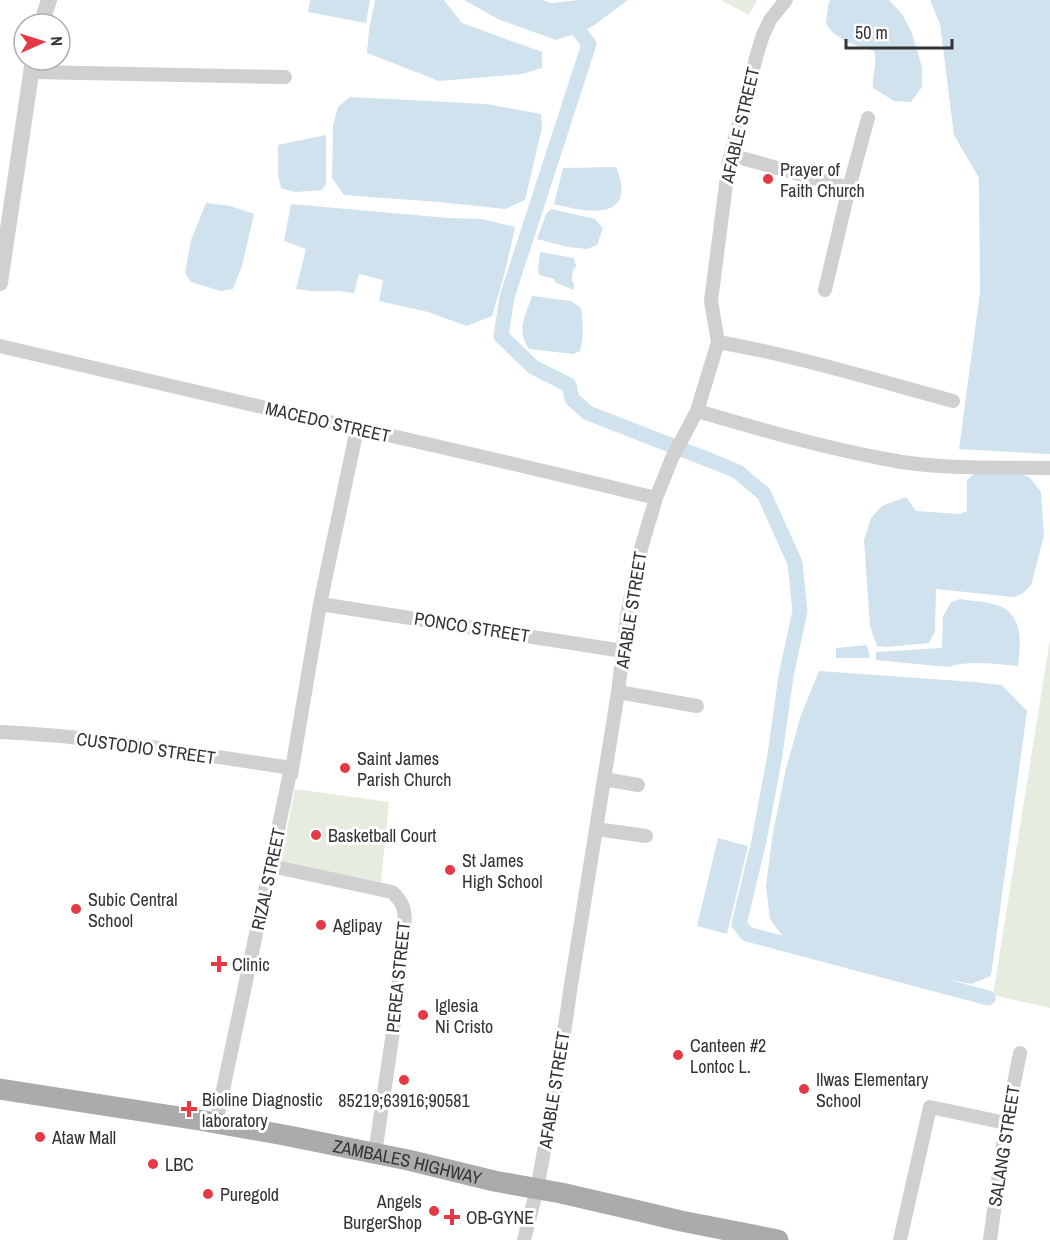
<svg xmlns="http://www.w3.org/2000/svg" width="1050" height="1240" viewBox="0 0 1050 1240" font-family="'Archivo Narrow',sans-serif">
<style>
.green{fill:#e6ecdf}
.water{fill:#cfe2ee}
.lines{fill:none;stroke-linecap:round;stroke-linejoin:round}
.canal{stroke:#cfe2ee;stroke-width:15}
.minor{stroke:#d0d0d0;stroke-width:14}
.tertiary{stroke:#d0d0d0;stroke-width:16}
.primary{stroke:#ababab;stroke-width:21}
.poi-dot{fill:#e63946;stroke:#fff;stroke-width:2}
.labels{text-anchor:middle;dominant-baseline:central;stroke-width:6;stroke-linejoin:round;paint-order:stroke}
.street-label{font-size:18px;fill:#333;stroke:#fff}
.poi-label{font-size:18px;fill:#333;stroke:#fff;text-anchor:start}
</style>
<rect width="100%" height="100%" fill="#fff"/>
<path class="green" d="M 721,0 L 757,0 L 749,15 Z
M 1050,639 L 1050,1008 L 993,995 Z
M 295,789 L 389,802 L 381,882 L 280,864 Z"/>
<path class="water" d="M 310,0 L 370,0 L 366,23 L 308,12 Z
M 375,0 L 444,0 L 462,23 L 542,52 L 542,68 L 522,74 L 439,81 L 367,53 L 369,30 Z
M 464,0 L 542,0 L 552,3 L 579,0 L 628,0 L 593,26 L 581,32 L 556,40 L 500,20 Z
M 830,0 L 889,0 L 902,14 L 912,33 L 922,67 L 922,87 L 911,102 L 894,101 L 873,88 C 872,74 878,64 874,51 C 854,45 839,42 826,24 L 828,5 Z
M 930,0 L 1050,0 L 1050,454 L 959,449 L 980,292 L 979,178 L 954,135 L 940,24 Z
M 350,97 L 486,104 L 541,114 L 542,128 L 525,200 L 505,209 L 439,202 L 344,195 L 332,178 L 333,126 L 338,107 Z
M 326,135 L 326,184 L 322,190 L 295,192 L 281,188 L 278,175 L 278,145 Z
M 616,167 C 619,175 623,186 621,195 C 615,221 572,208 554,204 L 563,168 Z
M 206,203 L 231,206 L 254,214 L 242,266 L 233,289 L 221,291 L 191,282 L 185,273 L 191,240 Z
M 291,204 L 448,218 L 482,219 L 515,227 L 505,272 L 492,316 L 467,326 L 428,312 L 379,301 L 383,280 L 359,274 L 354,293 L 338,291 L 311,291 L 296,289 L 306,249 L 284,241 Z
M 551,209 L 595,219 L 603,228 L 597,245 L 587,249 L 568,247 L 537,239 L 546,214 Z
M 540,252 L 574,258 L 576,266 L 573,270 L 572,281 L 574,283 L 574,290 L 556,283 L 554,279 L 539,275 L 538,270 Z
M 532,296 L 571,301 L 581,308 C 583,323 584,336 580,351 L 573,354 L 529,349 C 516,329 525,317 532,296 Z
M 977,471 L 1017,472 L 1030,478 L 1041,492 L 1044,536 L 1031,585 L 1022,594 L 1014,597 L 936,589 L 935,631 L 929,643 L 887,647 L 877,646 L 870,626 L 864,540 L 871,518 L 882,506 L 906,497 L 916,511 L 960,514 L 967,511 L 967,480 Z
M 960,599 C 971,601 983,601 993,604 C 1024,611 1021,642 1018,666 C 995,664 970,660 948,667 L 876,660 L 876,652 L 942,648 L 943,617 L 951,602 Z
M 867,645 L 870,658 L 836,658 L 836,648 Z
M 819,671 L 975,682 L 1002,685 L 1027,711 L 991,976 L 971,984 L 899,970 L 784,938 L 770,919 L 766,886 L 773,832 L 786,769 L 801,715 Z
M 718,838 L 748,846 L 727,934 L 697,926 Z"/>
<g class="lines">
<path class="canal" d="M 572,22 L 589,44 L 507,297 L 501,336 L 533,367 L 569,385 L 572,399 L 588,413 L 722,465 L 738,472 L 764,494 L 795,563 L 800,611 L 786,676 L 775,755 L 759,841 L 739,924 L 747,934 L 988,998"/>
<path class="minor" d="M 32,72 L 285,77
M 731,155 L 849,188
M 825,290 L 849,188 L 868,118
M 718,342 C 798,356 875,380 953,401
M 0,346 L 262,407 C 295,414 328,422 361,429 C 459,451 558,474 656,498
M 697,411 C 759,429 821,447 885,459 C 939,470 995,467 1050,468
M 320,604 L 623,651
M 618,692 L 697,706
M 0,732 C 98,736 195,754 291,768 L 216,1123
M 291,775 L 320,604 L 357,429
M 604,779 L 638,785
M 596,829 L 646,836
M 271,866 L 392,892 C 404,903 405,910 405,926 L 392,1039 L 375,1153
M 524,1240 L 537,1189 L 557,1081 L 571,985 L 618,692 L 627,616 L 640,552 L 656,498 L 672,458 L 697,411 L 718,342 L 711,301 L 729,161 L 757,54 L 763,35 L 770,20 L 786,0
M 900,1240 L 930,1107 L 1006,1123
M 990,1240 L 1006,1123 L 1020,1053"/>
<path class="tertiary" d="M 41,24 L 49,0
M 0,283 L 33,60"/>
<path class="primary" id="s1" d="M 0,1089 L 199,1120 L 284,1135 L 408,1160 L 494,1181 L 561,1193 L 639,1211 L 681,1221 L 778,1240"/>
</g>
<g class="poi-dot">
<circle cx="768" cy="179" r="6"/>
<circle cx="345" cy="768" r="6"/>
<circle cx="316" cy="835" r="6"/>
<circle cx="450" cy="870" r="6"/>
<circle cx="76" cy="909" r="6"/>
<circle cx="321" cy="925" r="6"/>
<path d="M216 955h6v6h6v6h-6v6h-6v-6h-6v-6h6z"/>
<circle cx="423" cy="1015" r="6"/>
<circle cx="678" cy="1055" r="6"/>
<circle cx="404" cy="1080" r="6"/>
<circle cx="804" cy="1089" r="6"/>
<path d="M186 1100h6v6h6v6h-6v6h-6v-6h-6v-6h6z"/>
<circle cx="40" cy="1137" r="6"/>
<circle cx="153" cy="1164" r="6"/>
<circle cx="208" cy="1194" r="6"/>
<circle cx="434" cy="1211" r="6"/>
<path d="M449 1208h6v6h6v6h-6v6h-6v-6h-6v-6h6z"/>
</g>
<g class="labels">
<g class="street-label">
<text transform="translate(740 125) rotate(-77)">AFABLE STREET</text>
<text transform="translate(328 422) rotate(13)">MACEDO STREET</text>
<text transform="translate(631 610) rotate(-81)">AFABLE STREET</text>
<text transform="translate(472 627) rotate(9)">PONCO STREET</text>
<text transform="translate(146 748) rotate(8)">CUSTODIO STREET</text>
<text transform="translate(268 879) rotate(-78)">RIZAL STREET</text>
<text transform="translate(398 977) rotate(-84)">PEREA STREET</text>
<text transform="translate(554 1090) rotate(-81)">AFABLE STREET</text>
<text transform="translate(1004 1146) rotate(-81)">SALANG STREET</text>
<text stroke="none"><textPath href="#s1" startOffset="414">ZAMBALES HIGHWAY</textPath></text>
</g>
<g class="poi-label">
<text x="780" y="169">Prayer of<tspan x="780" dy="21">Faith Church</tspan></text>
<text x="357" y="758">Saint James<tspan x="357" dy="21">Parish Church</tspan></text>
<text x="328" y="835">Basketball Court</text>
<text x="462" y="860">St James<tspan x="462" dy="21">High School</tspan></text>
<text x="88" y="899">Subic Central<tspan x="88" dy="21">School</tspan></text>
<text x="333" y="925">Aglipay</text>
<text x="232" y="964">Clinic</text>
<text x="435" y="1005">Iglesia<tspan x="435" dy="21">Ni Cristo</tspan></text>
<text x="690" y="1045">Canteen #2<tspan x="690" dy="21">Lontoc L.</tspan></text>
<text x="816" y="1079">Ilwas Elementary<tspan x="816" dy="21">School</tspan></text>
<text x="202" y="1099">Bioline Diagnostic<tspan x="202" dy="21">laboratory</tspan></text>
<text x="404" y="1100" text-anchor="middle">85219;63916;90581</text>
<text x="52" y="1137">Ataw Mall</text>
<text x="165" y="1164">LBC</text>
<text x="220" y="1194">Puregold</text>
<text x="422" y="1201" text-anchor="end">Angels<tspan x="422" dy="21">BurgerShop</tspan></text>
<text x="466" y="1217">OB-GYNE</text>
</g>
</g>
<g transform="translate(42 42) rotate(87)"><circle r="28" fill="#ffffff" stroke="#adadad" stroke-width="1.5"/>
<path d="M0-4.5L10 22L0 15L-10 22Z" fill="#e63946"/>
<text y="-9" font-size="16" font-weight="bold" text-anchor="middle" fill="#333333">N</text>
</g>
<path d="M846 39v9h106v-9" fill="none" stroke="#333333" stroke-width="3"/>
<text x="855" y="39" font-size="18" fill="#333333" stroke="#ffffff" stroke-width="4.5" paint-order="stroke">50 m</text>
</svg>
